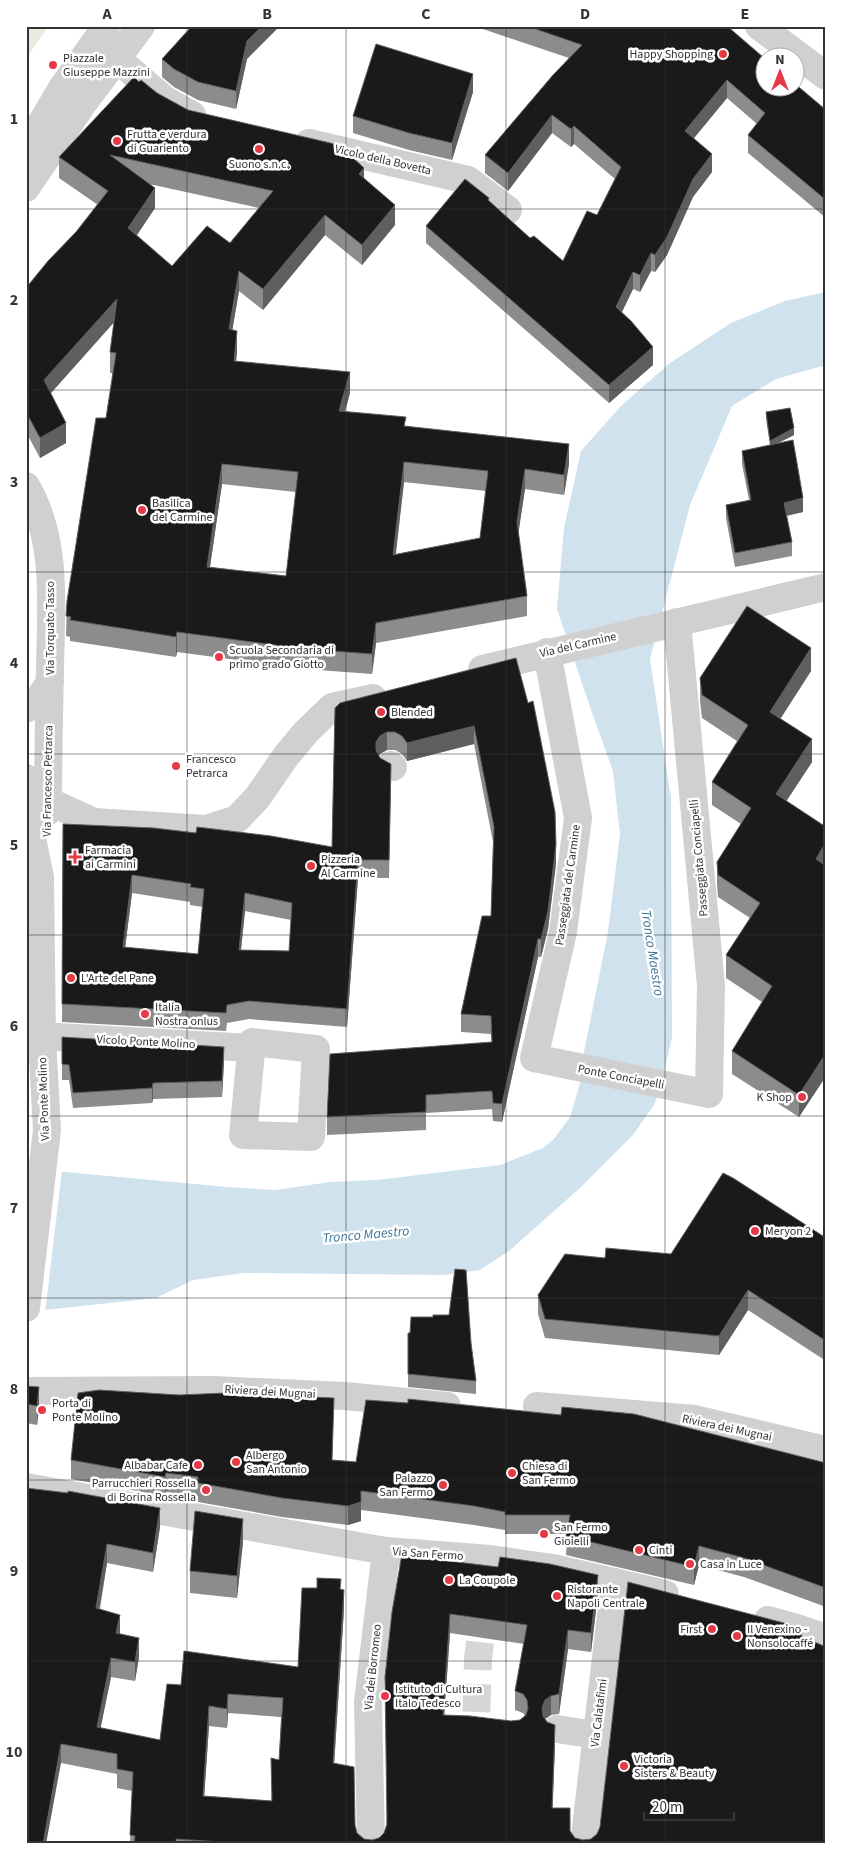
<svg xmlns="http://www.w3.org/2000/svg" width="852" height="1870" viewBox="0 0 852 1870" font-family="'Source Sans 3',sans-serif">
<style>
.green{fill:#e6ecdf}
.water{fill:#cfe2ee}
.pier{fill:#fff}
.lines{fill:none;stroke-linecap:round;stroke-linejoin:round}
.minor-tunnel{stroke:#d6d6d6;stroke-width:28;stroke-dasharray:28 14;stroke-linecap:butt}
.minor{stroke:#d0d0d0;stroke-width:28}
.wall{fill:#8c8c8c;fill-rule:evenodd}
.shaded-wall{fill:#5f5f5f}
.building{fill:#1a1a1a;stroke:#5f5f5f;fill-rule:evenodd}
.grid{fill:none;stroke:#333;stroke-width:1;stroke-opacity:0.55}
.poi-dot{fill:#e63946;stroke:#fff;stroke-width:2}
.labels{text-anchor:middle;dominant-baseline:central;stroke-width:5;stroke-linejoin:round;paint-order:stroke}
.poi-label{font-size:12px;fill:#333;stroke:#fff;text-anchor:start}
.street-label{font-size:12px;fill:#333;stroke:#fff}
.water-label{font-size:14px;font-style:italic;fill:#3f7597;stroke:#fff}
.neatline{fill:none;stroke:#333;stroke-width:2}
.grid-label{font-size:16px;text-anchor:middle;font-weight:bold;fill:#333}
</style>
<rect width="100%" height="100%" fill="#fff"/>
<path class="green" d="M 26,26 L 49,26 L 26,58 Z"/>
<path class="water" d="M 826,292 L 826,365 L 776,379 L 732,406 L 690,505 L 650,659 L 671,799 L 672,1037 L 660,1090 L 654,1105 L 633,1135 L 581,1187 L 509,1251 L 480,1270 L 445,1275 L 244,1273 L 193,1280 L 156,1298 L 26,1312 L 26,1175 L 65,1172 L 227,1187 L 275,1190 L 330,1182 L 377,1180 L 500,1165 L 543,1148 L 554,1139 L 570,1117 L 581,1080 L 583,1057 L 608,932 L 620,834 L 613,771 L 592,713 L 557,609 L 564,528 L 581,451 L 621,406 L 670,363 L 731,323 L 785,301 Z"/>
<path class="pier" d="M 62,1170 L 45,1314 L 26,1315 L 26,1172 Z"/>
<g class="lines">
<path class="minor-tunnel" d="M 475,1754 L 478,1659 L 485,1600"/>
<path class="minor" d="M 759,26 L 826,76
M 96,41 L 165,100 L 192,115
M 309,143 L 468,180 L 508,210
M 26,149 L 62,88 L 106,27
M 26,188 L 84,102 L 141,26
M 26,486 C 58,540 51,607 50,667 C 49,715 48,763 48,811
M 547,652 L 578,818 L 563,932 L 534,1058 L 709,1094 L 711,986 L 677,622
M 482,669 L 826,587
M 26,709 L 38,700 L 50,682
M 391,765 L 393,767
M 26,778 L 48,801 L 94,822 L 206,829 L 237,819 L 257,798 L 286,756 L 306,732 L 332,707 L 373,698
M 26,809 L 40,877 L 42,1039 L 47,1130 L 26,1308
M 26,1041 L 57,1037 L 251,1048
M 252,1042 L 316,1049 L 311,1137 L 243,1135 Z
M 26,1391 L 214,1390 L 345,1396 L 447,1406
M 537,1406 L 695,1419 L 826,1450
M 26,1487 L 386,1551 L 490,1559 L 553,1568 L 665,1594
M 768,1620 L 797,1628 L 826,1638
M 557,1729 L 596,1735
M 371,1844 L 368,1702 L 386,1551
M 584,1844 L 615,1582"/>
</g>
<path class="wall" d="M 474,26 L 727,26 L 826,110 L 826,218 L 748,153 L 748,135 L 757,124 L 727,98 L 694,138 L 712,172 L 693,197 L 667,255 L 655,272 L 651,271 L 640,292 L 633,289 L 622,312 L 653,365 L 609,403 L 426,243 L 426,226 L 489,201 L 530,238 L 563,261 L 597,215 L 615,179 L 574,144 L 571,147 L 552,133 L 508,191 L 485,173 L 485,155 L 569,58 Z
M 162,59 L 247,59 L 236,109 L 198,100 L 174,87 L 162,77 Z
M 139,82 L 157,93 L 188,110 L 364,179 L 395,225 L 362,265 L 325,235 L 263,310 L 239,291 L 232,330 L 237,352 L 236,361 L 350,393 L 345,412 L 569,464 L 564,495 L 525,489 L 518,533 L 527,596 L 527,616 L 376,643 L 372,674 L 305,669 L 177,652 L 176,657 L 70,641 L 70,637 L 66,636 L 67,601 L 106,418 L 113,373 L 110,373 L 110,352 L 114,322 L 50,393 L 66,443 L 40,458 L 26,432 L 26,288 L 76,232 L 98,205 L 59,178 L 59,157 ZM 149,184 L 259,208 L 230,243 L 172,266 L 137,235 L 155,208 ZM 404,482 L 486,491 L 480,538 L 396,554 ZM 222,484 L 296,492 L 286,576 L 210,567 Z
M 473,92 L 452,160 L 409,150 L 353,133 L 353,116 Z
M 766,412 L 794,435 L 778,443 L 803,512 L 787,516 L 792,542 L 792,556 L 735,567 L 726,518 L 726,505 L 749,500 L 742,464 L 742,451 L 770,445 L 766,419 Z
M 516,658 L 556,864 L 548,929 L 541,957 L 538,957 L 502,1122 L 493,1121 L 492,1109 L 426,1113 L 426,1130 L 327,1135 L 327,1117 L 492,1042 L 491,1034 L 461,1032 L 461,1014 L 491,916 L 493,842 L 474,744 L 407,761 L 402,754 L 395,750 L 387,750 L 380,754 L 379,756 L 391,782 L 389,878 L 358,878 L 347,1027 L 249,1019 L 227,1023 L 226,1031 L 62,1022 L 63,824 L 332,847 L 335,708 ZM 132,893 L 190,902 L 190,905 L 203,907 L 198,954 L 125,947 ZM 245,911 L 291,920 L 289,951 L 241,950 Z
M 811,671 L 780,719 L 812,762 L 786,801 L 826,866 L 826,1076 L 799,1117 L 732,1074 L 732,1051 L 762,1002 L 726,978 L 726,955 L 750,918 L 718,897 L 717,885 L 717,862 L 741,824 L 712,805 L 712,782 L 737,741 L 702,718 L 700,701 L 700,678 Z
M 62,1037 L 224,1062 L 222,1097 L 153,1099 L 152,1103 L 73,1108 L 69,1080 L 62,1080 Z
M 826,1238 L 826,1361 L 748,1310 L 719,1355 L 545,1338 L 538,1314 L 538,1295 L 605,1258 L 671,1254 Z
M 408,1333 L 471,1343 L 476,1381 L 476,1394 L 408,1387 Z
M 26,1386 L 39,1407 L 37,1425 L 26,1423 Z
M 71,1460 L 333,1460 L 356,1462 L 826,1463 L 826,1607 L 744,1577 L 699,1565 L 694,1585 L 566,1555 L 567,1534 L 505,1534 L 505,1530 L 474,1525 L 361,1510 L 361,1521 L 348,1525 L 282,1517 L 198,1502 L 198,1496 L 166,1492 L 165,1496 L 71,1479 Z
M 26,1488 L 160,1527 L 153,1572 L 107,1563 L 100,1609 L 139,1657 L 135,1681 L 111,1677 L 100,1728 L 160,1740 L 181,1685 L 298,1667 L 341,1589 L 344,1609 L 334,1764 L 357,1833 L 364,1839 L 372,1840 L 379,1838 L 384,1833 L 386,1825 L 416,1557 L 598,1594 L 591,1652 L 568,1649 L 559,1714 L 551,1715 L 545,1719 L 555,1745 L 552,1808 L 575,1838 L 583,1840 L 591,1839 L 597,1834 L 803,1637 L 826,1844 L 130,1844 L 132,1791 L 117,1788 L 117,1774 L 61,1763 ZM 450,1633 L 524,1644 L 515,1691 L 515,1710 L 523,1713 L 525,1716 L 520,1720 L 511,1721 L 444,1715 ZM 228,1713 L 281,1717 L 279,1760 L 271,1801 L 204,1796 L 209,1726 L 227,1728 Z
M 243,1542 L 237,1598 L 190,1593 L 190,1571 Z"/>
<path class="shaded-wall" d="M 262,26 L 280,26 L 247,59 L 236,109 L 236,91 L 247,41 Z
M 473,74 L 473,92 L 452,160 L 452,143 Z
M 727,80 L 727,98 L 685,149 L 685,131 Z
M 552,115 L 552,133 L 508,191 L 508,173 Z
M 574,126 L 574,144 L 571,147 L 571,129 Z
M 712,154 L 712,172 L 693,197 L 667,255 L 655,272 L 655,255 L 693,179 Z
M 364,168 L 364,188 L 359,174 Z
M 155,188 L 155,208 L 128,248 L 128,228 Z
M 395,205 L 395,225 L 362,265 L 362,245 Z
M 325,215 L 325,235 L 263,310 L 263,289 Z
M 651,253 L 651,271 L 640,292 L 640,275 Z
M 239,271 L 239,291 L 229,350 L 229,329 Z
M 633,272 L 633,289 L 616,324 L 616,307 Z
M 117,299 L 117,319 L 44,401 L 44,380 Z
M 237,331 L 237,352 L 234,381 L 234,361 Z
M 653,347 L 653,365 L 609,403 L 609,385 Z
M 350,372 L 350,393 L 339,431 L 339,411 Z
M 66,423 L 66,443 L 40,458 L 40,438 Z
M 794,428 L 794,435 L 770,447 L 770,441 Z
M 569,444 L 569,464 L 564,495 L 564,475 Z
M 404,462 L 404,482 L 393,575 L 393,555 Z
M 222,464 L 222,484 L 207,587 L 207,567 Z
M 525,469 L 525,489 L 517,543 L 517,522 Z
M 803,498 L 803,512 L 784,516 L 784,503 Z
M 376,623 L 376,643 L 372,674 L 372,654 Z
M 177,632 L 177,652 L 176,657 L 176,637 Z
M 811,648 L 811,671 L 770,735 L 770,712 Z
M 474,726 L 474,744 L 407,761 L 407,743 Z
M 387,732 L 387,750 L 380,754 L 376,760 L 376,742 L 380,736 Z
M 812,739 L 812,762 L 776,817 L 776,794 Z
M 826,842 L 826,865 L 816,882 L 816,859 Z
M 556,845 L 556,864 L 548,929 L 541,957 L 541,939 Z
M 358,860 L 358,878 L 347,1027 L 347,1009 Z
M 132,875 L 132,893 L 123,965 L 123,947 Z
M 245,893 L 245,911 L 239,968 L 239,950 Z
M 538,939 L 538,957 L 502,1122 L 502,1104 Z
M 224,1047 L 224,1062 L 222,1097 L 222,1081 Z
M 826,1053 L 826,1076 L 799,1117 L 799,1095 Z
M 153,1083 L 153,1099 L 152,1103 L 152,1088 Z
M 748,1290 L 748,1310 L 719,1355 L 719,1336 Z
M 39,1387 L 39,1407 L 37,1425 L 37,1406 Z
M 166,1473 L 166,1492 L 165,1496 L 165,1477 Z
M 361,1502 L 361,1521 L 348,1525 L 348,1506 Z
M 160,1508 L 160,1527 L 153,1572 L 153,1553 Z
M 243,1519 L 243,1542 L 237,1598 L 237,1576 Z
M 107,1544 L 107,1563 L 96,1627 L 96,1608 Z
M 699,1546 L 699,1565 L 694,1585 L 694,1567 Z
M 598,1575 L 598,1594 L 591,1652 L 591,1633 Z
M 344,1590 L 344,1609 L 333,1782 L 333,1763 Z
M 450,1614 L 450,1633 L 443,1734 L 443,1715 Z
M 120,1615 L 120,1634 L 116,1633 Z
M 568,1630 L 568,1649 L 559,1714 L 559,1694 Z
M 139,1638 L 139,1657 L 135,1681 L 135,1662 Z
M 111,1658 L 111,1677 L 97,1746 L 97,1727 Z
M 228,1694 L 228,1713 L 227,1728 L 227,1709 Z
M 551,1696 L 551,1715 L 545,1719 L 542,1727 L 542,1708 L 545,1700 Z
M 209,1706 L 209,1726 L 203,1815 L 203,1796 Z
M 555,1725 L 555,1745 L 552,1827 L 552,1808 Z
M 61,1744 L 61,1763 L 46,1844 L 43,1844 Z"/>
<path class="building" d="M 192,26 L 262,26 L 247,41 L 236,91 L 198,82 L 174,69 L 162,59 Z
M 527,26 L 727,26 L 764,58 L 764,88 L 794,88 L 794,83 L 826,110 L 826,200 L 748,135 L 765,113 L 727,80 L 685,131 L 712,154 L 693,179 L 667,237 L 655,255 L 651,253 L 640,275 L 633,272 L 616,307 L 631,321 L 653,347 L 609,385 L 426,226 L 465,179 L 489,198 L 488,200 L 530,238 L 534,236 L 563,261 L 587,211 L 597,215 L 621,167 L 574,126 L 571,129 L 552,115 L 508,173 L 485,155 L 553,75 L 582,45 Z
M 376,44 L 473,74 L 452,143 L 409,133 L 353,116 Z
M 134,77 L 139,82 L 141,80 L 157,93 L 188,110 L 339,145 L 364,168 L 359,174 L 395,205 L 362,245 L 325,215 L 263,289 L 239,271 L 229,329 L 237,331 L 234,361 L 350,372 L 339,411 L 406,417 L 404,426 L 569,444 L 564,475 L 525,469 L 517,522 L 527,596 L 376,623 L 372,654 L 305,649 L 177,632 L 176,637 L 70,620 L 71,617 L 66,616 L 67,601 L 96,418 L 106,418 L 116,353 L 110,352 L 117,299 L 44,380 L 66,423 L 40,438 L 26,412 L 26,288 L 48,261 L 76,232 L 108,191 L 59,157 ZM 110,155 L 273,191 L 230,243 L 207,226 L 172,266 L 128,228 L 155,188 ZM 404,462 L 488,471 L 480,538 L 393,555 ZM 222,464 L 298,472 L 286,576 L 207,567 Z
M 790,408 L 794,428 L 770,441 L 766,412 Z
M 793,440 L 803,498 L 784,503 L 792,542 L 735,553 L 726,505 L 751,500 L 742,451 Z
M 747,606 L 811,648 L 770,712 L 812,739 L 776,794 L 826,827 L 826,842 L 816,859 L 826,866 L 826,1053 L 799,1095 L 732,1051 L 772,986 L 726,955 L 760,903 L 718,875 L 717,862 L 751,808 L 712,782 L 748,725 L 702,695 L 700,678 Z
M 516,658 L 528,703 L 533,701 L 555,812 L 556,845 L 548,911 L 541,939 L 538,939 L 502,1104 L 493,1103 L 492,1091 L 426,1095 L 426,1112 L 327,1117 L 330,1054 L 492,1042 L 491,1016 L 461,1014 L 482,916 L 491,916 L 494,827 L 474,726 L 407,743 L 402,736 L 395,732 L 387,732 L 380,736 L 376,742 L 376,750 L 380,758 L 391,764 L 389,860 L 358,860 L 347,1009 L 249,1001 L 227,1005 L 226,1013 L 62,1004 L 63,824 L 154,828 L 196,833 L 197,827 L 271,836 L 332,847 L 335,708 L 340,703 ZM 132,875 L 191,884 L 190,887 L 204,889 L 198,954 L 123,947 ZM 245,893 L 292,903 L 289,951 L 239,950 Z
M 62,1037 L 224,1047 L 222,1081 L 153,1083 L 152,1088 L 73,1093 L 69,1065 L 62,1064 Z
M 723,1173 L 733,1178 L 826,1238 L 826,1341 L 748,1290 L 719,1336 L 545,1319 L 538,1295 L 565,1254 L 605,1258 L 606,1248 L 671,1254 Z
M 455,1269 L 466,1270 L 471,1343 L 476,1381 L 408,1374 L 408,1333 L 410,1333 L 411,1317 L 433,1317 L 433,1315 L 449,1315 Z
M 26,1386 L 39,1387 L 37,1406 L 26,1404 Z
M 99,1390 L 179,1395 L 225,1393 L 334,1398 L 332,1460 L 356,1462 L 366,1400 L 408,1403 L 408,1399 L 561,1415 L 562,1407 L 634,1414 L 826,1463 L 826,1588 L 744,1558 L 699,1546 L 694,1567 L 566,1536 L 570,1515 L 505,1515 L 505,1512 L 474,1506 L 361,1491 L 361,1502 L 348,1506 L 282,1498 L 198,1483 L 198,1477 L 166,1473 L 165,1477 L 71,1460 L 78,1393 Z
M 26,1488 L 68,1493 L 68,1491 L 160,1508 L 153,1553 L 107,1544 L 96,1608 L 120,1615 L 116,1633 L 139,1638 L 135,1662 L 111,1658 L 97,1727 L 160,1740 L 167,1684 L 181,1685 L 184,1651 L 298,1667 L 302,1588 L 317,1588 L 317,1578 L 341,1579 L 340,1589 L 344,1590 L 333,1763 L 354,1767 L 355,1825 L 357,1833 L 364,1839 L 372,1840 L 379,1838 L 384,1833 L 387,1825 L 385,1677 L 392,1612 L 402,1554 L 416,1557 L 498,1567 L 500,1557 L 550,1564 L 598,1575 L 591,1633 L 568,1630 L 559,1694 L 551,1696 L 545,1700 L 542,1708 L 543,1716 L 547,1722 L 555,1725 L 552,1808 L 570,1808 L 570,1831 L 575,1838 L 583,1840 L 591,1839 L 597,1834 L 600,1827 L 628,1582 L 803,1628 L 801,1636 L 826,1647 L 826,1844 L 251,1844 L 176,1839 L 176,1844 L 134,1844 L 135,1836 L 130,1835 L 133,1772 L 117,1769 L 117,1754 L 61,1744 L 43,1844 L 26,1844 ZM 450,1614 L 527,1625 L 515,1691 L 523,1694 L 527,1700 L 528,1708 L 526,1715 L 520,1720 L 511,1721 L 470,1716 L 443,1715 ZM 228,1694 L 283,1698 L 279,1760 L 271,1758 L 272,1801 L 203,1796 L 209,1706 L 227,1709 Z
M 195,1511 L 243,1519 L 237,1576 L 190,1571 Z"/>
<path class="grid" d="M 187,26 L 187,1844M 346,26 L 346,1844M 506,26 L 506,1844M 665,26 L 665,1844M 26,209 L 826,209M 26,390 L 826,390M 26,572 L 826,572M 26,754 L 826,754M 26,935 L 826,935M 26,1116 L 826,1116M 26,1298 L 826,1298M 26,1480 L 826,1480M 26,1661 L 826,1661"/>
<g class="poi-dot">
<circle cx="723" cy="54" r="5"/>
<circle cx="53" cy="65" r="5"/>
<circle cx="117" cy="141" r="5"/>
<circle cx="259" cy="149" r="5"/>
<circle cx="142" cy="510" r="5"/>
<circle cx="219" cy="657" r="5"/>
<circle cx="381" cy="712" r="5"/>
<circle cx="176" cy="766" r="5"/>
<path d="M72.5 849.5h5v5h5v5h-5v5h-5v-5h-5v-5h5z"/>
<circle cx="311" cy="866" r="5"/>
<circle cx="71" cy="978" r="5"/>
<circle cx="145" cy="1014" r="5"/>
<circle cx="802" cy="1097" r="5"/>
<circle cx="755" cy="1231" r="5"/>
<circle cx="42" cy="1410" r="5"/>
<circle cx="236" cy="1462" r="5"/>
<circle cx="198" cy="1465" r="5"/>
<circle cx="512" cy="1473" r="5"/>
<circle cx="443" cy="1485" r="5"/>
<circle cx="206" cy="1490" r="5"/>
<circle cx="544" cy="1534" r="5"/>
<circle cx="639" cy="1550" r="5"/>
<circle cx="690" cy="1564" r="5"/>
<circle cx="449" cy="1580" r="5"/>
<circle cx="557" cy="1596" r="5"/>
<circle cx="712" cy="1629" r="5"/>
<circle cx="737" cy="1636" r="5"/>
<circle cx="385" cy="1696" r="5"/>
<circle cx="624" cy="1766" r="5"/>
</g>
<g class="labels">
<g class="poi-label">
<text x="713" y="54" text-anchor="end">Happy Shopping</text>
<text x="63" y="58">Piazzale<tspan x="63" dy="14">Giuseppe Mazzini</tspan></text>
<text x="127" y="134">Frutta e verdura<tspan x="127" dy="14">di Guariento</tspan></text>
<text x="259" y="164" text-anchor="middle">Suono s.n.c.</text>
<text x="152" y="503">Basilica<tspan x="152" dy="14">del Carmine</tspan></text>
<text x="229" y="650">Scuola Secondaria di<tspan x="229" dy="14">primo grado Giotto</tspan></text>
<text x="391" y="712">Blended</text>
<text x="186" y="759">Francesco<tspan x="186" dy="14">Petrarca</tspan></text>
<text x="85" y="850">Farmacia<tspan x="85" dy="14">ai Carmini</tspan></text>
<text x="321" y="859">Pizzeria<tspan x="321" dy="14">Al Carmine</tspan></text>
<text x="81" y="978">L'Arte del Pane</text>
<text x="155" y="1007">Italia<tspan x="155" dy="14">Nostra onlus</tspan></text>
<text x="792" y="1097" text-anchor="end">K Shop</text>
<text x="765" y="1231">Meryon 2</text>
<text x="52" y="1403">Porta di<tspan x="52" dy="14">Ponte Molino</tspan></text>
<text x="246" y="1455">Albergo<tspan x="246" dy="14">San Antonio</tspan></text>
<text x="188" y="1465" text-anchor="end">Albabar Cafe</text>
<text x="522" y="1466">Chiesa di<tspan x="522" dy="14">San Fermo</tspan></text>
<text x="433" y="1478" text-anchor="end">Palazzo<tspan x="433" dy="14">San Fermo</tspan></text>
<text x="196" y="1483" text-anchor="end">Parrucchieri Rossella<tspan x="196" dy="14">di Borina Rossella</tspan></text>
<text x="554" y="1527">San Fermo<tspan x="554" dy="14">Gioielli</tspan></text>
<text x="649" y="1550">Cinti</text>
<text x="700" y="1564">Casa in Luce</text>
<text x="459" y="1580">La Coupole</text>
<text x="567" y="1589">Ristorante<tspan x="567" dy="14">Napoli Centrale</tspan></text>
<text x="702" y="1629" text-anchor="end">First</text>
<text x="747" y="1629">Il Venexino -<tspan x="747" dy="14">Nonsolocaffé</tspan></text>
<text x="395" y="1689">Istituto di Cultura<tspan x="395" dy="14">Italo Tedesco</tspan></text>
<text x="634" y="1759">Victoria<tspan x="634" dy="14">Sisters &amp; Beauty</tspan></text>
</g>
<g class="street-label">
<text transform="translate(383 160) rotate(13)">Vicolo della Bovetta</text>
<text transform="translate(50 628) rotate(-90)">Via Torquato Tasso</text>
<text transform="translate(578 645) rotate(-13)">Via del Carmine</text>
<text transform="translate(48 781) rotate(-89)">Via Francesco Petrarca</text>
<text transform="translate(699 858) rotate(-95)">Passeggiata Conciapelli</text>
<text transform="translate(568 885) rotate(-82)">Passeggiata del Carmine</text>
<text transform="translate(146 1042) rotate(3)">Vicolo Ponte Molino</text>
<text transform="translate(621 1077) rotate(11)">Ponte Conciapelli</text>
<text transform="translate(44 1099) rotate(-92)">Via Ponte Molino</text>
<text transform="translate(270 1392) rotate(3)">Riviera dei Mugnai</text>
<text transform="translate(727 1428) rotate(12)">Riviera dei Mugnai</text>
<text transform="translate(428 1554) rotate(4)">Via San Fermo</text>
<text transform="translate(373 1667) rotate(-84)">Via dei Borromeo</text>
<text transform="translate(599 1713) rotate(-83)">Via Calatafimi</text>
</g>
<g class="water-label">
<text transform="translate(652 953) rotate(81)">Tronco Maestro</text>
<text transform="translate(366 1235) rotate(-5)">Tronco Maestro</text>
</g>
</g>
<rect width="852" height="1870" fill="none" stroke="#ffffff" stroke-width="55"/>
<g transform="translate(780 72)"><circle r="24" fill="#ffffff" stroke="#adadad"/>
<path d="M0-4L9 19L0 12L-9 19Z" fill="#e63946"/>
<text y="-8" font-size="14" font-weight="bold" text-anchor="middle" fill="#333333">N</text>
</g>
<path d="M644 1812v8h90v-8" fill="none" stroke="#333333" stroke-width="2.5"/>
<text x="652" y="1812" font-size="15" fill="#333333" stroke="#ffffff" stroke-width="4" paint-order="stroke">20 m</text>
<rect x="28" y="28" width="796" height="1814" class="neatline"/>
<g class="grid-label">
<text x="107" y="19">A</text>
<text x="267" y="19">B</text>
<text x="426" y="19">C</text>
<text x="585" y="19">D</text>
<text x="745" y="19">E</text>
<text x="14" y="124">1</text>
<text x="14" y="305">2</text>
<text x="14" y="487">3</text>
<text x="14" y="668">4</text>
<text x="14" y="850">5</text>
<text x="14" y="1031">6</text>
<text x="14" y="1213">7</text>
<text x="14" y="1394">8</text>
<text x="14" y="1576">9</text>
<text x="14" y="1757">10</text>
</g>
</svg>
